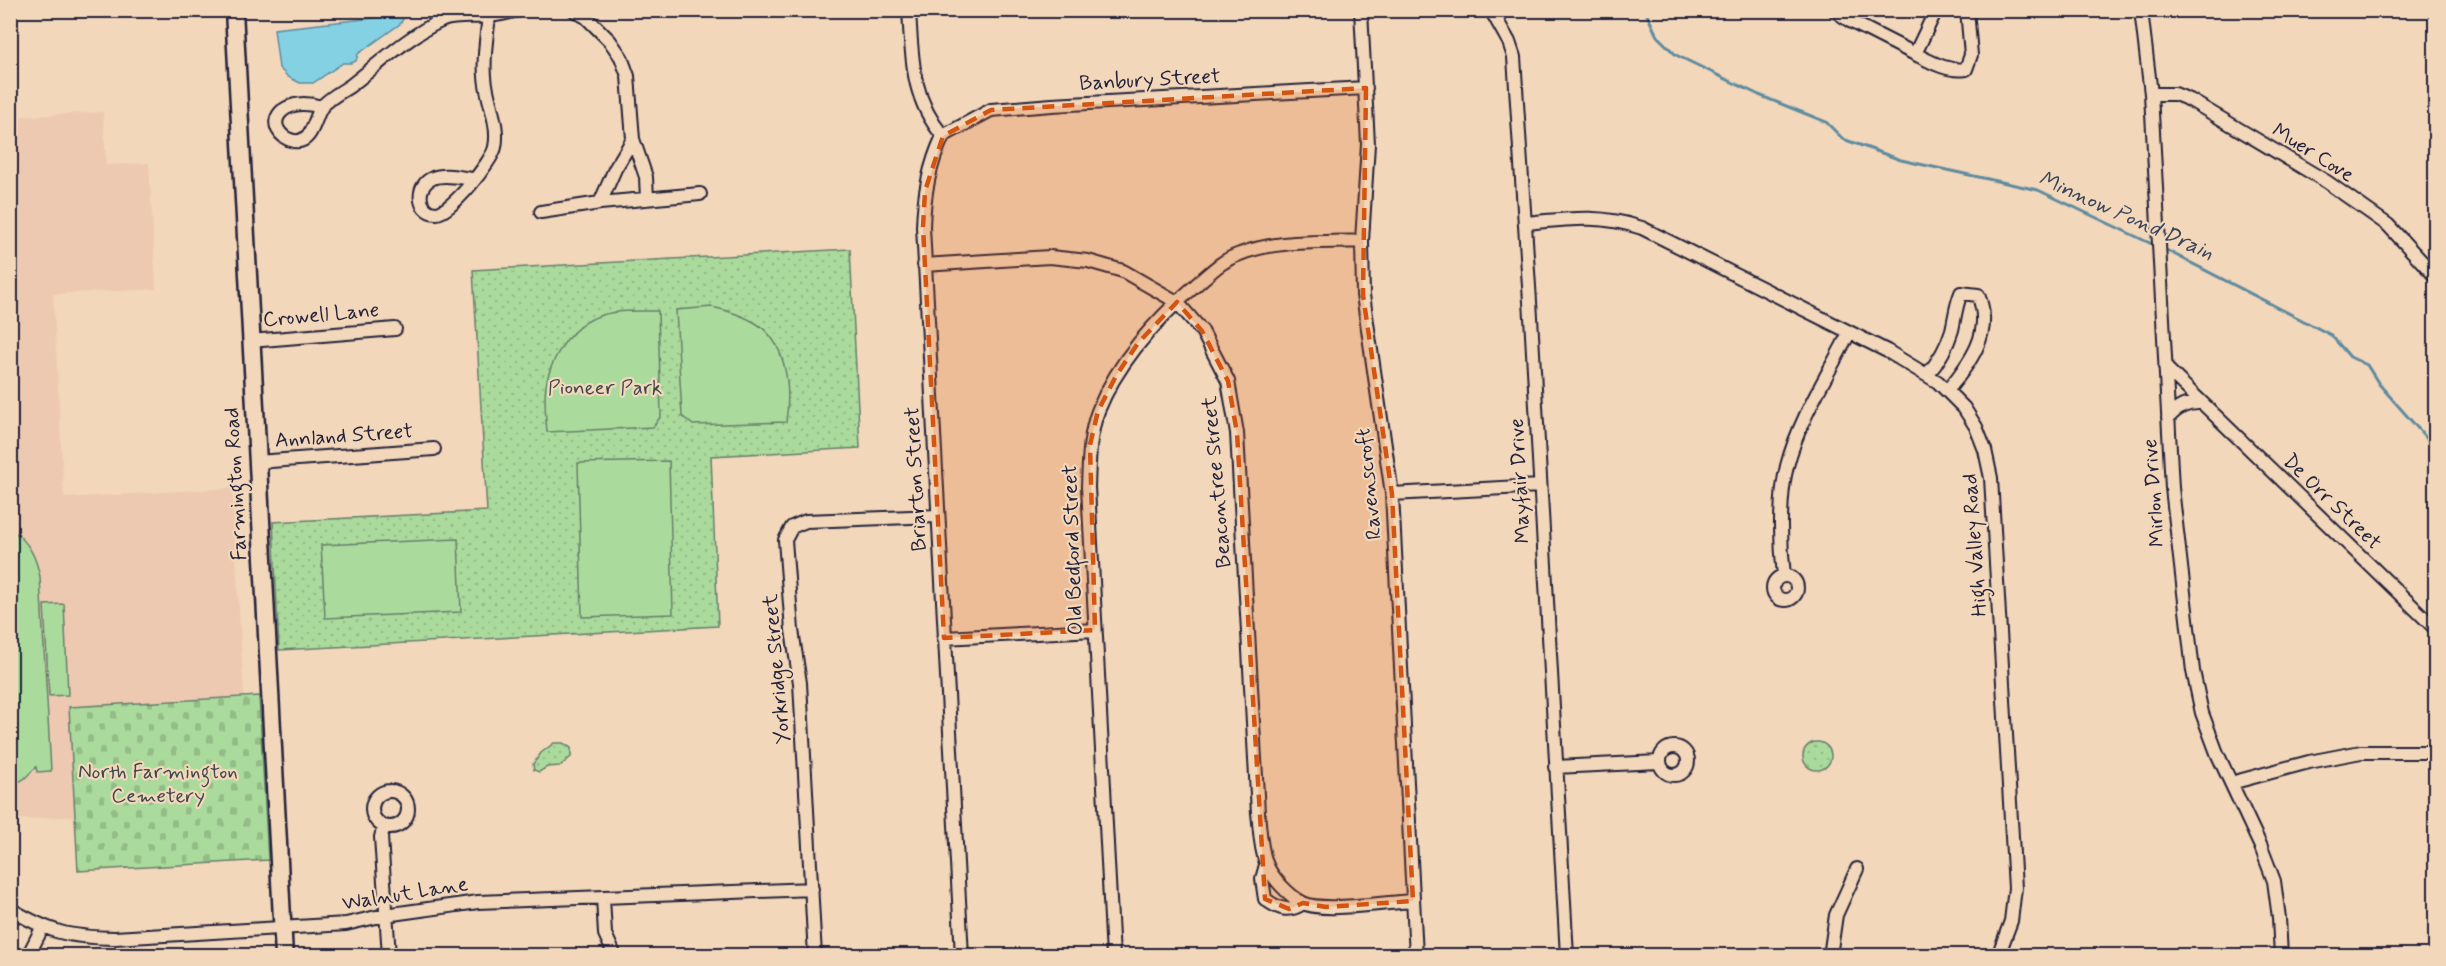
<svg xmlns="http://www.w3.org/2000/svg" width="2446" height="966" viewBox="0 0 2446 966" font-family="Mynerve,sans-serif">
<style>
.built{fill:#edc9b1}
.grass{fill:url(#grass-dots);stroke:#667e6c;stroke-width:1.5}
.cemetery{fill:url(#cemetery-stones);stroke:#667e6c;stroke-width:1.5}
.pitch{fill:#abdb9c;stroke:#667e6c;stroke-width:1.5}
.water{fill:#84d1e4;stroke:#5d8ba0;stroke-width:1.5}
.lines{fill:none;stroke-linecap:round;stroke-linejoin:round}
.stream{stroke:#5d8ba0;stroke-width:3}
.street-casing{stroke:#22223b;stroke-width:16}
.secondary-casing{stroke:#22223b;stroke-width:21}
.street{stroke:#f3d7ba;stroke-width:12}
.secondary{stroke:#f3d7ba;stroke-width:16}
.marked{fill:#d45411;fill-opacity:0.2;stroke:#d45411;stroke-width:4.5;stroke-dasharray:12 8;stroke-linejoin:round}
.labels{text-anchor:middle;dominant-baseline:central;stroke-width:4.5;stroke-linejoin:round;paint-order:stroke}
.street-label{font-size:21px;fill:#22223b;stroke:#f3d7ba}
.park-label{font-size:21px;fill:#3d474e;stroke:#f3d7ba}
.water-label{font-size:22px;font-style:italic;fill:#36455d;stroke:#f3d7ba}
</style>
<defs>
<pattern id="grass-dots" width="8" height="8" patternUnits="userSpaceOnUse" patternTransform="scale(1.5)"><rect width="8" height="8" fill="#abdb9c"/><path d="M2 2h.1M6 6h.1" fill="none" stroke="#93bc87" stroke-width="1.8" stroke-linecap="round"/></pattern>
<pattern id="cemetery-stones" width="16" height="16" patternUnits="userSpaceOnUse" patternTransform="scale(1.5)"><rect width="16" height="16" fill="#abdb9c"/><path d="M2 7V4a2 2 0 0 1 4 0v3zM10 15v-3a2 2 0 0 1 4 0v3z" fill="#93bc87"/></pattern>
</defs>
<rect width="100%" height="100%" fill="#f3d7ba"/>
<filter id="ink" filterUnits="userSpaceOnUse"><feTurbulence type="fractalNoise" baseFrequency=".0167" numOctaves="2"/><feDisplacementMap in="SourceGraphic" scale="12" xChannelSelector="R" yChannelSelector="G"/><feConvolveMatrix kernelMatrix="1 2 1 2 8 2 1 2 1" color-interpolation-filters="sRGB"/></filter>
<g filter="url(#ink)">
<path class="built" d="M 103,112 L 106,165 L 149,163 L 156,289 L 53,294 L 64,498 L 232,488 L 244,697 L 69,707 L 75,816 L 11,820 L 11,117 Z"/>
<path class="grass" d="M 850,249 L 860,448 L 711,456 L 718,626 L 279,650 L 273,522 L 487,511 L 473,270 Z
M1803 756a14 14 0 1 1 28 0a14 14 0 1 1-28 0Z
M 554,743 L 563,743 L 571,748 L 571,757 L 560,766 L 547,767 L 539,772 L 534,770 L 533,764 L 541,753 Z"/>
<path class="cemetery" d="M 259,696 L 268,860 L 78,871 L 69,707 Z"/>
<path class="pitch" d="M 712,307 C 725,310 739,314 752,321 C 787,339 791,387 786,422 L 693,425 L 682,416 L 676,310 Z
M 658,311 L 661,416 L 653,427 L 547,432 C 546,421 545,410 545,399 C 545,366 568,325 602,315 C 620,310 639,311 658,311 Z
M 669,461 L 673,614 L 582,617 L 578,463 Z
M 11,529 C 28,541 36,556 40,577 L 51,771 L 37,772 L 36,767 L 24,779 L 11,786 Z
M 458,539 L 461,612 L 325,618 L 321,545 Z
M 64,604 L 68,695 L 49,696 L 44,605 Z"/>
<path class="water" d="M 401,15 L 403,19 L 400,24 L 358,54 L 356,61 L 351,63 L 343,63 L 313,83 L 300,83 L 288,77 L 279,68 L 274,29 Z"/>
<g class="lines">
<path class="stream" d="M 1645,10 L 1657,36 L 1676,55 L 1759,95 L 1826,122 L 1843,139 L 1901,160 L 2038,190 L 2156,246
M 2162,248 L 2331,335 L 2350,357 L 2367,365 L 2379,384 L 2436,449"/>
<defs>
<path id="street" d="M 574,10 L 586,17 L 610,41 L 621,57 L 628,76 L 633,139 L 646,177 L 647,199
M 909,10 C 912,57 911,98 943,136
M 1361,10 L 1368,144 L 1362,241 L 1363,295 L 1392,494 L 1416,956
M 1491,10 L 1509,42 L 1514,57 L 1531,317 L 1567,956
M 1834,10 L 1850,21 L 1915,54
M 1936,10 L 1915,54 C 1931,62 1948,72 1966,69 L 1971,55 L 1967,10
M 2141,10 L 2151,94 L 2172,488 L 2193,671 L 2202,713 L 2217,753 L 2261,847 L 2274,881 L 2279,918 L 2281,956
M 2151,94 L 2175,94 L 2190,100 L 2327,182 L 2388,225 L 2436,277
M 321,107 C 309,103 293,102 282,111 C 269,123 280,138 294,141 C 312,144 314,119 321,108 C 326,100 341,92 350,86 C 379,64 409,35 443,20 C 456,15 474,18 488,16 C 499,15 509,12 520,10
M 943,136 C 929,166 924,194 923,227 L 962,956
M 943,136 L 991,110 L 1052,105 L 1366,88
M 473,179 C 461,178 445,173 433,178 C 416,184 416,212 436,213 C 450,214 493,160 495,147 C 500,124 486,99 485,76 C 483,56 487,35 489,16
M 600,203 L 615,169 L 633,139
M 541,212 L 600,203 L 700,194
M 1525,223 C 1569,219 1599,214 1642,228 L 1887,351 L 1938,382 L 1964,408 L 1976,427 L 1985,450 L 1991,478 L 2015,888 L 2011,921 L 1998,956
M 924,265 L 1050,257 L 1088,261 L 1123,271 L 1177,302 L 1202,331 L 1228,381 L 1237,433 L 1258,813 C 1260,829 1260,847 1266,863 C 1271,877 1289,896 1303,903 C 1323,913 1388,902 1413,901
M 250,341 L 395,329
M 2165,367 L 2436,629
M 1927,375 C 1938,362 1947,347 1952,330 C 1955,317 1956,305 1961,293 L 1978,295 C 1994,332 1970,363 1947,391
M 2168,418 C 2178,407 2187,402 2202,403
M 257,462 L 434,449
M 1392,494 L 1540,486
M 1784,576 C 1780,543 1779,497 1787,466 C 1799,419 1828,375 1849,333
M1773 588a12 12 0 1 1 24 0a12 12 0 1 1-24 0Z
M 944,638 L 1095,630
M1660 761a14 14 0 1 1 28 0a14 14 0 1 1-28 0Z
M 1555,767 L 1659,762
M 2231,783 L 2309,762 L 2361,752 L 2436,752
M372 809a18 18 0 1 1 36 0a18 18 0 1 1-36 0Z
M 384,826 L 381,837 L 389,956
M 1266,865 L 1262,879 L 1265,899 C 1278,909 1289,913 1303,903
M 603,897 L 605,934 L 615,956
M 10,909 C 51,933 68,937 115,938 L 346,924 L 385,915 L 478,902 L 812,889
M 28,956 L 42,928
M 815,956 L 800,683 L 792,630 L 785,540 L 792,527 L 806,521 L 937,516
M 1113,956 L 1088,487 C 1089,462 1089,435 1098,411 C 1118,361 1156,320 1196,285 C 1210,273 1222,260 1240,254 C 1278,239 1323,243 1362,241
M 1830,956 L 1836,915 L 1857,869"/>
<path id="secondary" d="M 234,10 L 284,956"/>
</defs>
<use href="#street" class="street-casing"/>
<use href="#secondary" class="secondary-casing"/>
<use href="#street" class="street"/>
<use href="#secondary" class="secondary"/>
</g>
</g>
<path class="marked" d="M 1366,88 L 1363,295 L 1392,494 L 1413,901 L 1326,907 L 1303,903 L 1289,909 L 1265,899 L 1237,433 L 1228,381 L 1202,331 L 1177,302 L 1138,343 L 1116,376 L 1098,411 L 1090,445 L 1095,630 L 944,638 L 923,227 L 925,191 L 943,136 L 991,110 Z"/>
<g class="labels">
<g class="street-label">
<text transform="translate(1150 80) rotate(-3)">Banbury Street</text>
<text transform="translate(2313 153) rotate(32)">Muer Cove</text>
<text transform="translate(321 315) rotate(-5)">Crowell Lane</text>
<text transform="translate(344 436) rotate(-4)">Annland Street</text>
<text transform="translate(916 479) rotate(-93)">Briarton Street</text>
<text transform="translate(1520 481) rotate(-93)">Mayfair Drive</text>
<text transform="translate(1217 482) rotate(-95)">Beacontree Street</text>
<text transform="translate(236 484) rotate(-93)">Farmington Road</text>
<text transform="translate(1369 484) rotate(-96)">Ravenscroft</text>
<text transform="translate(2154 493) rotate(-94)">Mirlon Drive</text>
<text transform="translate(2332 502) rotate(44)">De Orr Street</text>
<text transform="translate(1975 545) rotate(-94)">High Valley Road</text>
<text transform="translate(1073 550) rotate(-92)">Old Bedford Street</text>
<text transform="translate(777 669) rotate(-95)">Yorkridge Street</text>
<text transform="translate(405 894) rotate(-9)">Walnut Lane</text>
</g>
<g class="park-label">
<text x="605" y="388">Pioneer Park</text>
<text x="158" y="772">North Farmington<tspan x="158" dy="24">Cemetery</tspan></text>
</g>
<g class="water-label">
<text transform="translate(2126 216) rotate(24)">Minnow Pond Drain</text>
</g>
</g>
<rect width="2446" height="966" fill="none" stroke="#f3d7ba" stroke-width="36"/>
<rect x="18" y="18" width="2410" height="930" fill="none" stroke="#22223b" stroke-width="2" filter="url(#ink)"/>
</svg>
